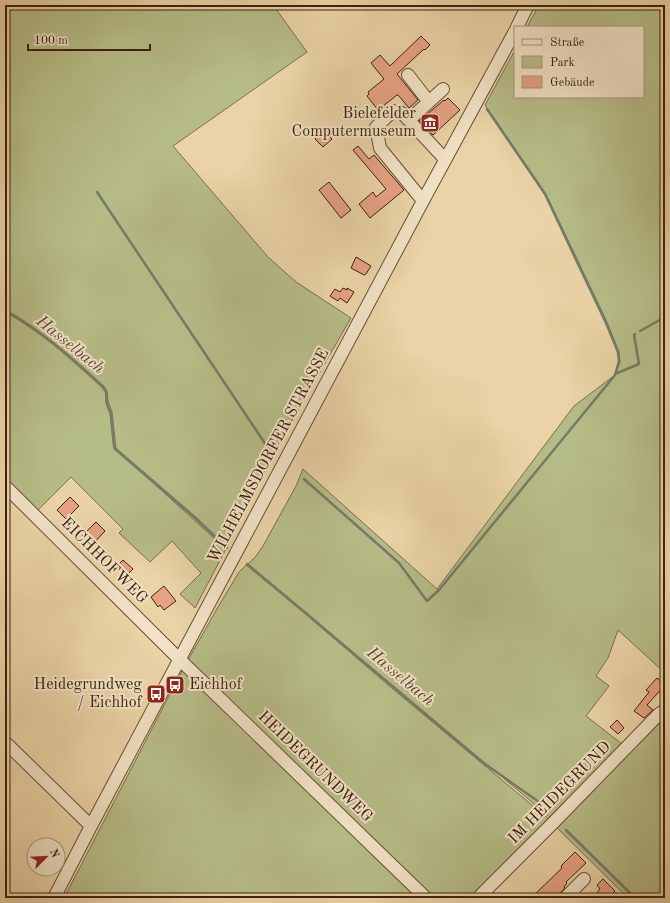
<svg xmlns="http://www.w3.org/2000/svg" width="670" height="903" viewBox="0 0 670 903" font-family="'Old Standard TT',serif">
<style>
.green{fill:#b6bc87;stroke:#7a6e4a}
.lines{fill:none;stroke-linecap:round;stroke-linejoin:round}
.stream{stroke:#757c66;stroke-width:2.5}
.building{fill:#e6a283;stroke:#3e210e}
.minor-casing{stroke:#694e34;stroke-width:14}
.minor{stroke:#f1e2c5;stroke-width:12}
.labels{text-anchor:middle;dominant-baseline:central;stroke-width:4;stroke-linejoin:round;paint-order:stroke}
.poi-label{font-size:16px;fill:#3e210e;stroke:#f1e2c5;text-anchor:end}
.street-label{font-size:16px;fill:#3e210e;stroke:#f1e2c5}
.water-label{font-size:17px;font-style:italic;fill:#554733;stroke:#f1e2c5}
</style>
<rect width="100%" height="100%" fill="#ead3a6"/>
<filter id="stains"><feTurbulence type="fractalNoise" baseFrequency=".005" numOctaves="4"/><feColorMatrix values="0 0 0 0 .2 0 0 0 0 .09 0 0 0 0 .02 0 0 0 .5 -.17"/></filter>
<radialGradient id="worn" r=".72"><stop offset=".6" stop-color="#630" stop-opacity="0"/><stop offset="1" stop-color="#630" stop-opacity=".3"/></radialGradient>
<path class="green" d="M 5,5 L 273,5 L 307,52 L 173,146 L 268,257 L 296,282 L 351,318 L 276,448 L 227,547 L 196,517 L 116,448 L 112,412 L 108,401 L 107,391 L 104,386 C 73,358 42,330 5,309 Z
M 539,5 L 665,5 L 665,673 L 618,630 L 608,658 L 596,676 L 609,686 L 586,716 L 622,744 L 552,819 L 248,564 L 256,556 L 263,546 L 296,486 L 303,469 L 437,589 L 574,406 L 615,375 L 620,362 L 619,352 L 607,322 L 546,194 L 485,105 L 515,50 L 515,97 L 643,97 L 643,27 L 527,27 Z
M 5,312 C 41,332 73,359 102,387 L 106,392 L 106,403 L 110,414 L 114,449 L 129,461 L 226,549 L 195,608 L 180,594 L 201,573 L 172,541 L 150,562 L 119,533 L 123,529 L 71,477 L 36,512 L 5,481 Z
M 246,565 L 302,611 L 387,684 L 551,821 L 472,898 L 434,898 L 188,660 L 218,607 L 239,572 Z
M 183,669 L 418,898 L 64,898 Z
M 665,716 L 665,898 L 628,898 L 555,826 Z"/>
<g class="lines">
<path class="stream" d="M 97,192 L 268,448
M 5,311 C 42,331 72,359 103,387 L 106,392 L 107,403 L 111,414 L 114,446 L 115,449 L 195,518 L 227,548
M 640,331 L 665,317
M 615,374 L 639,364 L 634,335 L 635,334
M 304,479 L 399,563 L 427,601 L 439,590 L 615,375 L 619,361 L 618,352 L 606,323 L 545,194 L 487,109
M 247,564 L 302,610 L 482,762 L 542,804
M 566,830 L 635,898"/>
</g>
<path class="building" d="M 421,36 L 430,45 L 425,50 L 424,49 L 397,74 L 418,100 L 409,108 L 398,95 L 397,95 L 378,110 L 367,96 L 369,94 L 368,92 L 384,79 L 371,63 L 380,55 L 390,66 Z
M 448,98 L 460,110 L 433,135 L 419,121 L 444,100 L 445,101 Z
M 324,130 L 332,139 L 323,147 L 315,139 Z
M 358,146 L 369,159 L 374,155 L 404,190 L 370,218 L 359,204 L 373,192 L 376,197 L 386,189 L 353,150 Z
M 329,182 L 351,210 L 341,218 L 319,190 Z
M 356,257 L 371,266 L 366,274 L 364,275 L 351,268 Z
M 343,288 L 347,290 L 347,288 L 354,292 L 347,303 L 340,298 L 338,301 L 330,296 L 335,289 L 340,292 Z
M 70,497 L 79,506 L 66,519 L 57,510 Z
M 96,522 L 105,531 L 92,545 L 82,536 Z
M 123,560 L 133,569 L 125,577 L 116,567 Z
M 164,586 L 176,601 L 164,610 L 160,605 L 158,607 L 151,597 Z
M 657,678 L 665,685 L 647,705 L 653,710 L 644,718 L 634,711 L 649,692 L 646,690 Z
M 617,720 L 624,728 L 618,734 L 610,727 Z
M 575,852 L 586,863 L 566,882 L 567,883 L 564,887 L 565,888 L 555,898 L 531,898 L 562,868 L 561,866 Z
M 603,879 L 615,891 L 608,898 L 598,898 L 595,895 L 600,889 L 597,885 Z"/>
<g class="lines">
<defs>
<path id="minor" d="M 517,27 L 528,5
M 408,75 L 429,102
M 409,120 L 443,89
M 424,199 L 419,196 L 380,148 L 376,127 L 393,111 L 402,113 L 442,156 L 446,158
M 5,486 L 173,653 L 426,898
M 5,742 L 91,826
M 54,898 L 91,826 L 424,199 L 515,31
M 478,898 L 553,823 L 659,714 L 665,710
M 565,898 L 584,879"/>
</defs>
<use href="#minor" class="minor-casing"/>
<use href="#minor" class="minor"/>
</g>
<defs>
<symbol id="museum-square" viewBox="-11 -11 22 22"><rect x="-9" y="-9" width="18" height="18" rx="4" fill="#8f2418" stroke="#f1e2c5"/><path d="M0-6L6-3V-2H-6V-3ZM-5-1h2V3h-2ZM-1-1h2V3h-2ZM3-1h2V3H3ZM-6 4H6V6H-6Z" fill="#fff"/></symbol>
<symbol id="bus-square" viewBox="-11 -11 22 22"><rect x="-9" y="-9" width="18" height="18" rx="4" fill="#8f2418" stroke="#f1e2c5"/><path d="M-5-6H5V4H4V6H2V4H-2V6H-4V4H-5ZM-3.5-4V0h7V-4ZM-3.5 1.2v1.5H-2V1.2ZM2 1.2v1.5H3.5V1.2Z" fill="#fff"/></symbol>
</defs>
<g fill-rule="evenodd">
<use href="#museum-square" x="419" y="112" width="22" height="22"/>
<use href="#bus-square" x="164" y="674" width="22" height="22"/>
<use href="#bus-square" x="145" y="683" width="22" height="22"/>
</g>
<g class="labels">
<g class="poi-label">
<text x="416" y="114">Bielefelder<tspan x="416" dy="18">Computermuseum</tspan></text>
<text x="142" y="685">Heidegrundweg<tspan x="142" dy="18">/ Eichhof</tspan></text>
<text x="189" y="685" text-anchor="start">Eichhof</text>
</g>
<g class="street-label">
<text transform="translate(269 456) rotate(-62)">WILHELMSDORFER STRASSE</text>
<text transform="translate(104 561) rotate(45)">EICHHOFWEG</text>
<text transform="translate(315 767) rotate(44)">HEIDEGRUNDWEG</text>
<text transform="translate(560 793) rotate(-45)">IM HEIDEGRUND</text>
</g>
<g class="water-label">
<text transform="translate(70 345) rotate(39)">Hasselbach</text>
<text transform="translate(400 677) rotate(40)">Hasselbach</text>
</g>
</g>
<rect width="670" height="903" fill="none" stroke="#ead3a6" stroke-width="20"/>
<rect x="6" y="6" width="658" height="891" fill="none" stroke="#3e210e" stroke-width="2"/>
<rect x="10" y="10" width="650" height="883" fill="none" stroke="#3e210e"/>
<rect x="514" y="26" width="130" height="72" fill="#f1e2c5" stroke="#a9957c"/>
<rect x="522" y="39" width="20" height="6" fill="#f1e2c5" stroke="#a9957c"/>
<text x="550" y="46" font-size="12" fill="#3e210e">Straße</text>
<rect x="522" y="56" width="20" height="12" fill="#b6bc87" stroke="#a9957c"/>
<text x="550" y="66" font-size="12" fill="#3e210e">Park</text>
<rect x="522" y="76" width="20" height="12" fill="#e6a283" stroke="#a9957c"/>
<text x="550" y="86" font-size="12" fill="#3e210e">Gebäude</text>
<g transform="translate(46 857) rotate(66)"><circle r="19" fill="#f1e2c5" stroke="#a9957c"/>
<path d="M0-3L7 15L0 10L-7 15Z" fill="#8f2418"/>
<text y="-6" font-size="11" font-weight="bold" text-anchor="middle" fill="#3e210e">N</text>
</g>
<path d="M28 44v6h122v-6" fill="none" stroke="#3e210e" stroke-width="2"/>
<text x="34" y="44" font-size="12" fill="#3e210e" stroke="#f1e2c5" stroke-width="3" paint-order="stroke">100 m</text>
<rect width="100%" height="100%" filter="url(#stains)"/>
<rect width="100%" height="100%" fill="url(#worn)"/>
</svg>
